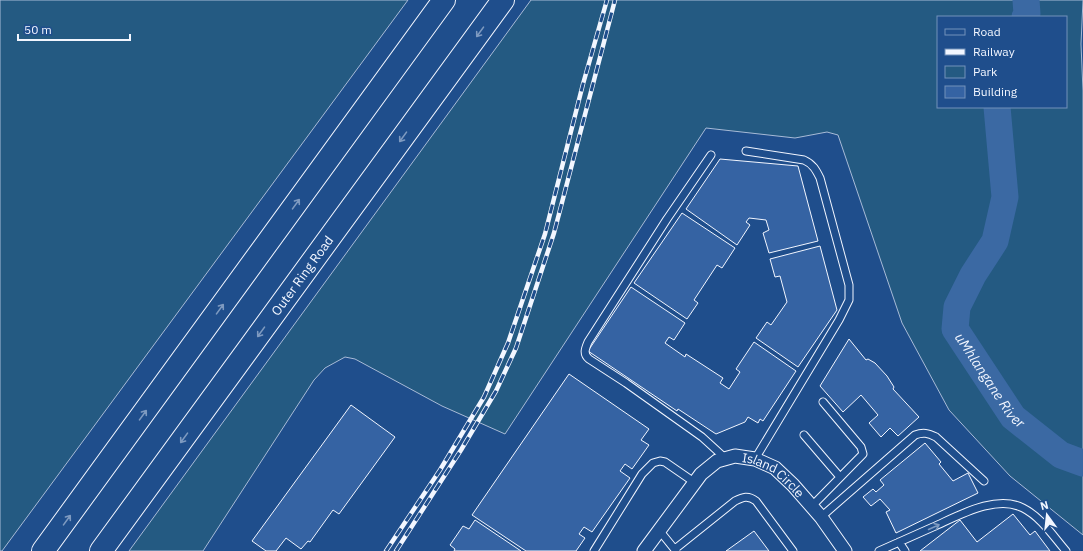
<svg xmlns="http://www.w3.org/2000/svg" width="1083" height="551" viewBox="0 0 1083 551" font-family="'IBM Plex Sans',sans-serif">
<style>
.green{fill:#245a82;stroke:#a8bbd7;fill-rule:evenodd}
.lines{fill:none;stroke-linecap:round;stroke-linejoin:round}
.river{stroke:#3b69a3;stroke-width:27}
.building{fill:#3563a3;stroke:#f2f6ff}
.lane-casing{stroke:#f2f6ff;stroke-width:9}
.street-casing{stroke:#f2f6ff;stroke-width:15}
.highway-casing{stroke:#f2f6ff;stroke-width:24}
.lane{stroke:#1f4e8c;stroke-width:7}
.street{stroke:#1f4e8c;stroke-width:13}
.highway{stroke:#1f4e8c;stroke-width:22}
.rail-casing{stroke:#f2f6ff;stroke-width:4.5}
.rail{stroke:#1f4e8c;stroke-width:3;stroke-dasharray:9;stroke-linecap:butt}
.oneway{stroke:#7e9ac0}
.labels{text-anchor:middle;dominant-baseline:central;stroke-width:3;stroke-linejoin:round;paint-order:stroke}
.street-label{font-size:13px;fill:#f2f6ff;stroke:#1f4e8c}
.water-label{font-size:14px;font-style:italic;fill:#f2f6ff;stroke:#1f4e8c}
</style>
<rect width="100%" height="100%" fill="#1f4e8c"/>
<path class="green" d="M 0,0 L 408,0 L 2,551 L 0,551 Z
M 531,0 L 1083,0 L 1081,44 L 1083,91 L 1083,535 L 1010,476 L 949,410 L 902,323 L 838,135 L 827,132 L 795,138 L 706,128 L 505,434 L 442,406 L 355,359 L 345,357 L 325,368 L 314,380 L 203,551 L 129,551 ZM 938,17 L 1066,17 L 1066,107 L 938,107 Z"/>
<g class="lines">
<g class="river">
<path d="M 1025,17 L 1027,14 L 1026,0"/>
<path id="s1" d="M 997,107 L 1005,197 L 995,241 L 973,275 L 957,307 L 955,329 L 1013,417 L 1061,455 L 1083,463"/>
</g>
</g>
<path class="building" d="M 720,159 L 798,166 L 818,241 L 769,253 L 763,233 L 769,230 L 766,220 L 749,218 L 746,222 L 750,225 L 737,245 L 686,209 Z
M 682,213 L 735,248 L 722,268 L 717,265 L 694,300 L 698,303 L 687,319 L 634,283 Z
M 820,246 L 837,310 L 798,367 L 756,338 L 767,322 L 771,325 L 787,302 L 780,276 L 775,277 L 770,259 Z
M 631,287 L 685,323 L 674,340 L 669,337 L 665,343 L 685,357 L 686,354 L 723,378 L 720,383 L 729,389 L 740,372 L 736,369 L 754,342 L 796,371 L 763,421 L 760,419 L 758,423 L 748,417 L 745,422 L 716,434 L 678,409 L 677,411 L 588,351 Z
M 849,339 L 866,360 L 868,359 L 875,363 L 887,376 L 894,387 L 893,389 L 919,417 L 898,436 L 890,428 L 881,437 L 869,423 L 878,415 L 861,395 L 843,412 L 820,386 Z
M 569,374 L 649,429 L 641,440 L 649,445 L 632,469 L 625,464 L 620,471 L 630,478 L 592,532 L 584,527 L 579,534 L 585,538 L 576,551 L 526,551 L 472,515 Z
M 351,405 L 395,437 L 339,514 L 333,510 L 310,542 L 308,541 L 301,549 L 286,538 L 276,551 L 266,551 L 252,541 Z
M 925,443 L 941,462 L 939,464 L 953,481 L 968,473 L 978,493 L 896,533 L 886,512 L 890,510 L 880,499 L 871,506 L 863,497 L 873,489 L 876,492 L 884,485 L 880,480 Z
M 1013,514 L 1030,535 L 1035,531 L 1050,551 L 920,551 L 960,520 L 977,542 Z
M 475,520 L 521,551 L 454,551 L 455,549 L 450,545 L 463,526 L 469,529 Z
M 754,531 L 769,551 L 726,551 Z"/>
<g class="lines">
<defs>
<path id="lane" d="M 746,151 L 804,160 C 813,164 816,170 820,178 L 849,285 L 849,300 L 839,320 L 755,459
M 711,155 L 667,219 L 588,342 C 585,349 583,354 589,359 L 626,383 L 702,437 L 725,458
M 804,435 L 840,477
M 812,506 L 863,454 L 861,447 L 823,402
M 821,517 L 915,435 C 923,432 928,433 936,437 L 984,481
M 659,530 L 676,551
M 899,542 L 905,551
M 675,549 L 735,501 C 743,497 748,495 756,501 L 793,551
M 594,551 L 642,474 L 653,463 L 660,461 L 665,462 L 694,482
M 879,551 C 897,543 915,535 933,527 C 958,516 996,494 1023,508 C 1041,517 1053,536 1066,551"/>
<g id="street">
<path id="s2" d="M 644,551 L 701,474 L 717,461 L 735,456 L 755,459 L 775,468 L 793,485 L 821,517 L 845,551"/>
</g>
<g id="highway">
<path d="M 43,551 L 444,0"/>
<path id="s3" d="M 101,551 L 503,0"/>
</g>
</defs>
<use href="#lane" class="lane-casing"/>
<use href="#street" class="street-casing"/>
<use href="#highway" class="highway-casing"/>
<use href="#lane" class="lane"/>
<use href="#street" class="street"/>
<use href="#highway" class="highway"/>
<defs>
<path id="rail" d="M 386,551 L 440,470 L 484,397 L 508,343 L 545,234 L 583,84 L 607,0
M 396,551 L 461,450 L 496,391 L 516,348 L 554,233 L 615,0"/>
</defs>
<use href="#rail" class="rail-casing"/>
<use href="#rail" class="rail"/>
</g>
<defs><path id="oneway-shaft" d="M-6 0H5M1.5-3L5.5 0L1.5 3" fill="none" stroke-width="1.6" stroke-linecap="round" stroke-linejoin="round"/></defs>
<g class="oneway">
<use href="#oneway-shaft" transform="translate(480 32) rotate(126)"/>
<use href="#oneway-shaft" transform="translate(403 137) rotate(126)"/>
<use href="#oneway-shaft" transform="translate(296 204) rotate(-54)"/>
<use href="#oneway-shaft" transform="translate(220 309) rotate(-54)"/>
<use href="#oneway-shaft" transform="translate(261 332) rotate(126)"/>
<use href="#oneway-shaft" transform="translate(143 415) rotate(-54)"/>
<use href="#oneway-shaft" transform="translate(184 438) rotate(126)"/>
<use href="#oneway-shaft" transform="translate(67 520) rotate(-54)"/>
<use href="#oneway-shaft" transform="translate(934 527) rotate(-24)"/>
</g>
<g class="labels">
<g class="street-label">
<text stroke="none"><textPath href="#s3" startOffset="341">Outer Ring Road</textPath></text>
<text stroke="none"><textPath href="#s2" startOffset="179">Island Circle</textPath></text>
</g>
<g class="water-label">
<text stroke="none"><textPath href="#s1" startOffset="296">uMhlangane River</textPath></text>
</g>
</g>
<rect x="937" y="16" width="130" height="92" fill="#1f4e8c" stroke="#7391ba"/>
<rect x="945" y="29" width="20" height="6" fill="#1f4e8c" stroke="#7391ba"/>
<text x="973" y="36" font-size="12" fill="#f2f6ff">Road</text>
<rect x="945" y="49" width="20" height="6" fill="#f2f6ff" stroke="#7391ba"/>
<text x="973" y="56" font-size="12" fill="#f2f6ff">Railway</text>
<rect x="945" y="66" width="20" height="12" fill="#245a82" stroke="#7391ba"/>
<text x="973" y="76" font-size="12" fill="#f2f6ff">Park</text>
<rect x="945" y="86" width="20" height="12" fill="#3563a3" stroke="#7391ba"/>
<text x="973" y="96" font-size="12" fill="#f2f6ff">Building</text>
<g transform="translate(1047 515) rotate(345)" stroke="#1f4e8c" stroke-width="3" paint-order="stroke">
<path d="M0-3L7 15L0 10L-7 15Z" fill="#f2f6ff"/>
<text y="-6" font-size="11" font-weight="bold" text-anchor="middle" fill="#f2f6ff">N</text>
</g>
<path d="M18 34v6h112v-6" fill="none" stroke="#f2f6ff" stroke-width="2"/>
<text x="24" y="34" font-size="12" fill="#f2f6ff" stroke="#1f4e8c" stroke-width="3" paint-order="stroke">50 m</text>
</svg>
